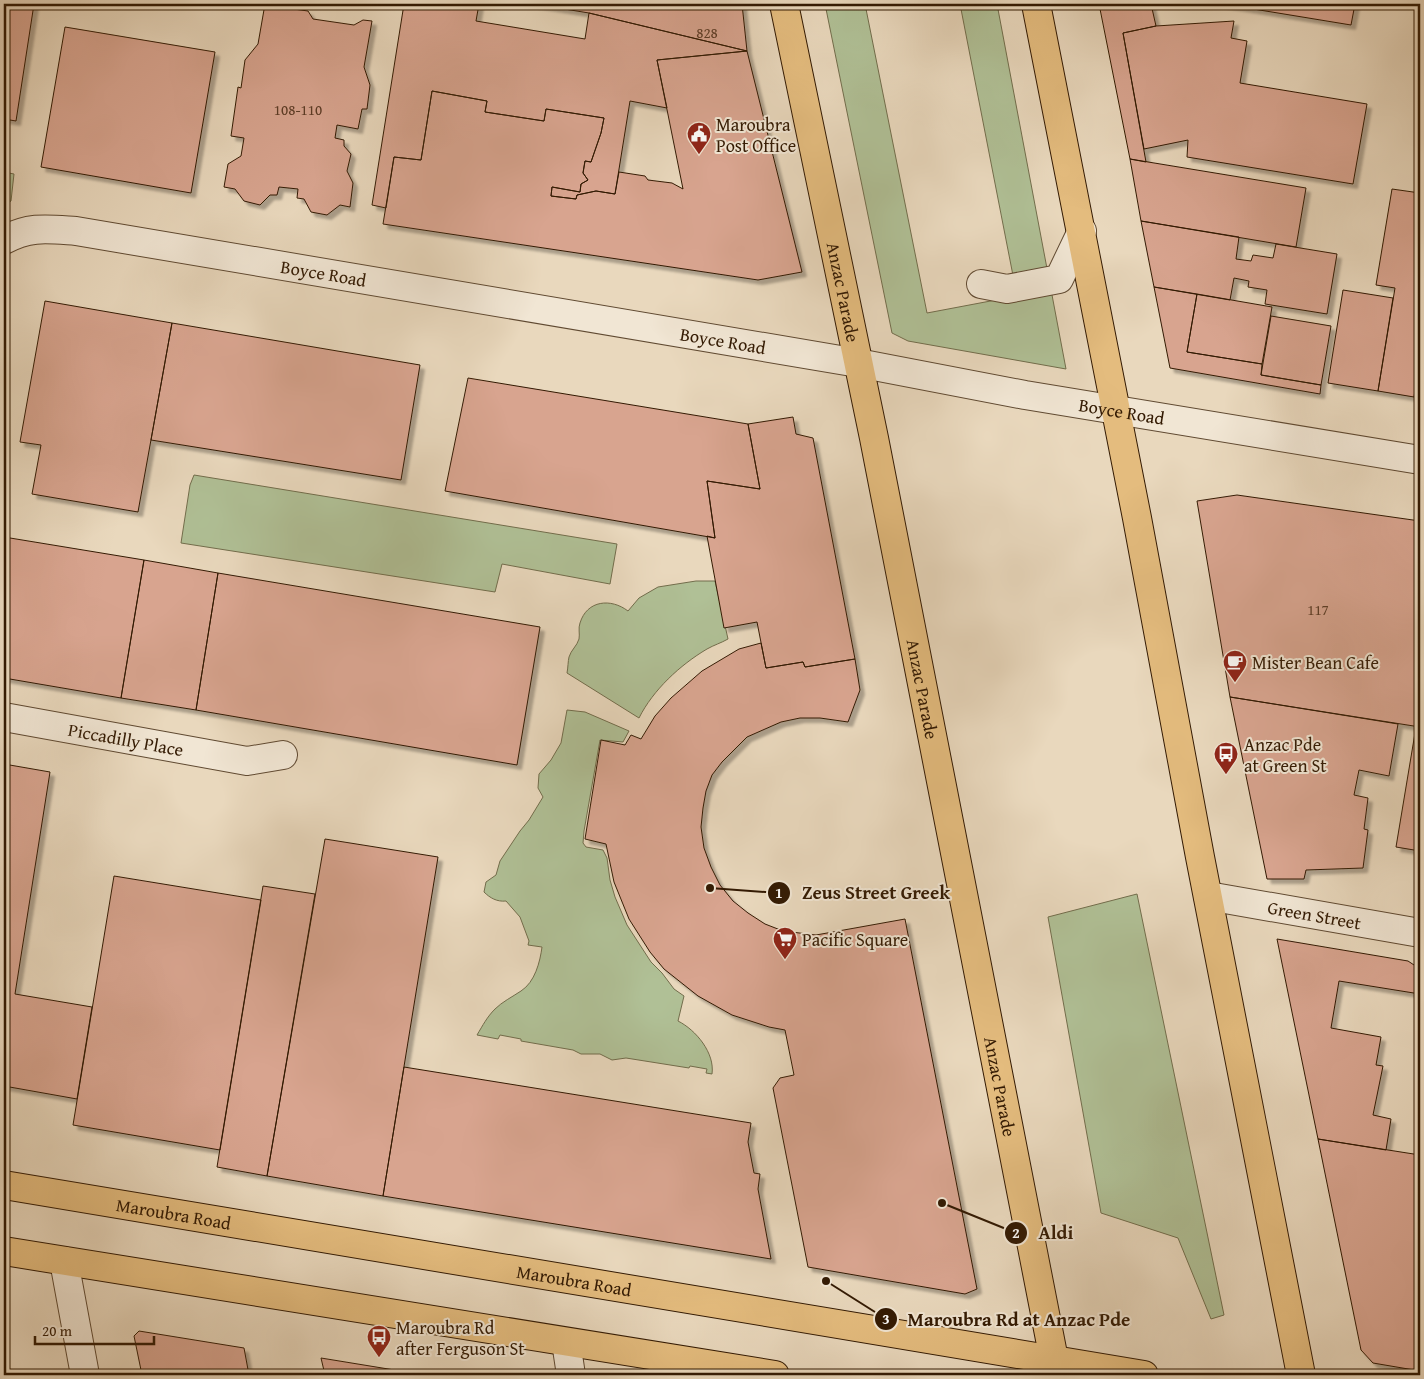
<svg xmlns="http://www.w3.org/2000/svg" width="1424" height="1379" viewBox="0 0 1424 1379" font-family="'Gentium Book Plus',serif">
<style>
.green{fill:#b0c096;stroke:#726d4c}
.building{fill:#d8a48f;stroke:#331a03;filter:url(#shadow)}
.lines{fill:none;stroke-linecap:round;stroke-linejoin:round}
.minor-casing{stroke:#604a32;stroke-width:30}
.major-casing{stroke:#331a03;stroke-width:30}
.minor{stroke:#f1e6d4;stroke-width:28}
.major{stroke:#e4bc7e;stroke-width:28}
.labels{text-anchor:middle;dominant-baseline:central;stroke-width:4;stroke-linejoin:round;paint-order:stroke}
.number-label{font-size:15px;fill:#5c3c26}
.poi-label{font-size:18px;fill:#331a03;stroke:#f1e6d4;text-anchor:start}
.street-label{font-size:18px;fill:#331a03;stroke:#f1e6d4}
.leader{fill:none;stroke:#331a03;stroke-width:2}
.callout-dot{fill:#331a03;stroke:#f1e6d4;stroke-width:2}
.mark-label{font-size:15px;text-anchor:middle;font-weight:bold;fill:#fff}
.callout-label{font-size:19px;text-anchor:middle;font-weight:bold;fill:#331a03;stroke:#f1e6d4;stroke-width:4;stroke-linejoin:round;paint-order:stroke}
</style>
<defs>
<filter id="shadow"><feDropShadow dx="4.5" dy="4.5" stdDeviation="1" flood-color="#0004"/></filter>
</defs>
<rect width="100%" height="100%" fill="#e9d8bd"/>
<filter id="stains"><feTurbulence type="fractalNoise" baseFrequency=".004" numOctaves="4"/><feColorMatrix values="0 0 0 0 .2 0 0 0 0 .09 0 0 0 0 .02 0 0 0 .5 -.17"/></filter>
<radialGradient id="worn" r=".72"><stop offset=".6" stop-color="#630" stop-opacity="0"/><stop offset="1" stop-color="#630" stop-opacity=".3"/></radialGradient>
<path class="green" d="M 825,4 L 865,4 L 927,313 L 1017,296 L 960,4 L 997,4 L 1066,369 L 908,341 L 892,333 Z
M 4,172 L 14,174 L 11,201 L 4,205 Z
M 194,475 L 617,544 L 610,584 L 502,564 L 495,592 L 181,543 L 190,485 Z
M 696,581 L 715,581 L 728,639 C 721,643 714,645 707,649 C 680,665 653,690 639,718 L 567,673 C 568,668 568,661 569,657 C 571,650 577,646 579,639 C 580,634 578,628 580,623 C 587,600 611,598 628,611 L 639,598 L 658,587 Z
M 567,710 L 585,712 L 629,731 L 623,742 L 600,740 L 584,831 L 583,843 L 586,847 L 603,850 L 607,858 L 610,880 L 615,897 L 627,925 L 651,962 L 662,973 L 674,989 L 684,996 L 678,1021 C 696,1030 715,1053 712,1074 L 706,1073 L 707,1069 L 690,1066 L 689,1068 L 626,1058 L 612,1060 L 600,1054 L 581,1054 L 573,1050 L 521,1041 L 521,1039 L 500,1035 L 498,1039 L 477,1035 C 483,1025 487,1017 495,1009 C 502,1002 512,997 521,991 C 535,982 540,962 542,947 L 528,945 L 529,941 L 520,917 L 506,901 C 497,902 490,898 484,892 L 486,882 L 496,875 L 500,861 L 520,831 L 529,820 L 543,797 L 538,788 L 539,774 L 551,760 L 561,743 Z
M 1137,894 L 1224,1315 L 1211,1319 L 1178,1238 L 1101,1213 L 1048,917 Z"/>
<path class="building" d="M 4,4 L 34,4 L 16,121 L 4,119 Z
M 265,4 L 277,4 L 279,7 L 308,11 L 313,19 L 354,25 L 363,20 L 372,21 L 364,67 L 370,85 L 367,109 L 362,109 L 358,129 L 337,125 L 335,138 L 344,140 L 344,146 L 351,154 L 347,171 L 353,183 L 350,207 L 340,205 L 327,215 L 311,212 L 304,199 L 297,198 L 298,189 L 279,187 L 277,195 L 270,195 L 260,205 L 244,201 L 235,189 L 224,187 L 228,164 L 241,156 L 244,138 L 231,136 L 238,87 L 241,88 L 245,60 L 258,44 Z
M 404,4 L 479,4 L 476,21 L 585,39 L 589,13 L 747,51 L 657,60 L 667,108 L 630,101 L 615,194 L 596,191 L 577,195 L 576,199 L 551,196 L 552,187 L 580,192 L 581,184 L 588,180 L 583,173 L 585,161 L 591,162 L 601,133 L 604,118 L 546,109 L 544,121 L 485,112 L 487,101 L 432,91 L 421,160 L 394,157 L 386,208 L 372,205 Z
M 534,4 L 742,4 L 747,51 L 589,13 Z
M 1099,4 L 1151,4 L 1156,26 L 1123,33 L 1146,162 L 1130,159 Z
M 1223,4 L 1355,4 L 1351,25 Z
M 1234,21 L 1231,38 L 1247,41 L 1240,83 L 1367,104 L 1353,184 L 1187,157 L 1188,140 L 1144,149 L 1123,33 L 1156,26 Z
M 65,27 L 215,52 L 191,193 L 41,167 Z
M 747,51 L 802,272 L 758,280 L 383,224 L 394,157 L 421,160 L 432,91 L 487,101 L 485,112 L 544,121 L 546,109 L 604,118 L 601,133 L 591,162 L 585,161 L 583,173 L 588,180 L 581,184 L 580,192 L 552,187 L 551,196 L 576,199 L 577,195 L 596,191 L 615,194 L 619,172 L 645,176 L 648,180 L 672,183 L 683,189 L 657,60 Z
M 1130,159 L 1306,188 L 1296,247 L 1141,221 Z
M 1392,189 L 1420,193 L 1420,356 L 1414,397 L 1378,391 L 1395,288 L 1376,285 Z
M 1141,221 L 1239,237 L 1236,259 L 1251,261 L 1253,255 L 1273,258 L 1276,244 L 1337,254 L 1327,314 L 1265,304 L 1267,290 L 1248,287 L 1249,281 L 1234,278 L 1230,300 L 1154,287 Z
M 1154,287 L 1197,294 L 1187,352 L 1262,364 L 1261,375 L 1321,385 L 1320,394 L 1170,368 Z
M 1343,290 L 1393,298 L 1378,391 L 1328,383 Z
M 1197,294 L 1272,307 L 1262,364 L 1187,352 Z
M 45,301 L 172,323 L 138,512 L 32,494 L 41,445 L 20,442 Z
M 1271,316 L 1331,326 L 1321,385 L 1261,375 Z
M 172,323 L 420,365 L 401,480 L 151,440 Z
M 468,378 L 748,424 L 760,489 L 707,481 L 715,538 L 445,491 Z
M 793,417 L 796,434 L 813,438 L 855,659 L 805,667 L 803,662 L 766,668 L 757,622 L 724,628 L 707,536 L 715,538 L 707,481 L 760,489 L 748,424 Z
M 1237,495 L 1420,521 L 1420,727 L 1230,697 L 1197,501 Z
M 4,537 L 144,560 L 121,698 L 4,678 Z
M 144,560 L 218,573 L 196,710 L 121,698 Z
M 218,573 L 540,627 L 517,765 L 196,710 Z
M 761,643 L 766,668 L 803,662 L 805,667 L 855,659 L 860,690 L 848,722 L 820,718 L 800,718 L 781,722 L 747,737 L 722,762 L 712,775 L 706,791 L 703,808 L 701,827 L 704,848 L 711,867 L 720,885 L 733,901 L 748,913 L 765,924 L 783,931 L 816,935 L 905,919 L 977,1289 L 965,1294 L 808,1267 L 773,1088 L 780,1078 L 794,1075 L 785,1030 L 769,1027 L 732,1015 L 698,996 L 664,969 L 650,952 L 629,919 L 614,882 L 606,844 L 585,839 L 601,740 L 625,745 L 631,735 L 641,739 L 655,716 L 671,698 L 702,671 L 739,649 Z
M 1230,697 L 1398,724 L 1389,776 L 1359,770 L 1354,795 L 1368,798 L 1364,829 L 1368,830 L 1363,868 L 1306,870 L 1304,879 L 1267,879 Z
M 1416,727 L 1420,727 L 1420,851 L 1396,847 Z
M 4,764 L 50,772 L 15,994 L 92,1007 L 77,1099 L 4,1086 Z
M 325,839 L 438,857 L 383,1196 L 267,1176 Z
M 114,876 L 261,900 L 220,1150 L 73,1125 Z
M 263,886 L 315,894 L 267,1176 L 217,1167 Z
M 1277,939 L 1408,961 L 1420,969 L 1420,994 L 1339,981 L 1331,1028 L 1381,1037 L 1376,1065 L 1383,1066 L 1373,1115 L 1391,1119 L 1386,1150 L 1318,1139 Z
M 404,1067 L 751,1123 L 748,1142 L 754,1173 L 760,1174 L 758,1189 L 771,1259 L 383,1196 Z
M 1318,1139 L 1420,1155 L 1420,1371 L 1373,1363 L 1361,1350 Z
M 139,1331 L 244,1348 L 249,1375 L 142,1375 L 134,1336 Z
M 321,1358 L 425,1375 L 325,1375 Z"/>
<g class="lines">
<defs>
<g id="minor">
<path id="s1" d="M 4,240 C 30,226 47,229 76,231 L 858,363 L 1025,395 L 1420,460"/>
<path d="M 981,284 L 1007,289 L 1059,279 L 1082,231"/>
<path id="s2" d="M 4,717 L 247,761 L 283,755"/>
<path id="s3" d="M 1208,896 L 1420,933"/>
<path d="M 64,1261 L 85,1375"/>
<path d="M 566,1342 L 571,1375"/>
</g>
<g id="major">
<path id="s4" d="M 784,4 L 874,438 L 1057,1375"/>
<path d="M 1036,4 L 1137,518 L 1200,857 L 1301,1375"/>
<path id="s5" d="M 4,1185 L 1144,1375"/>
<path d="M 4,1251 L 775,1375"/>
</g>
</defs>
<use href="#minor" class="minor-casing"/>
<use href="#major" class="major-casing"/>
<use href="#minor" class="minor"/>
<use href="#major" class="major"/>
</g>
<defs>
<symbol id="civic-pin" viewBox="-11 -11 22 30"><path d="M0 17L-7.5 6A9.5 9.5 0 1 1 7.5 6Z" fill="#8f2418" stroke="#f1e6d4"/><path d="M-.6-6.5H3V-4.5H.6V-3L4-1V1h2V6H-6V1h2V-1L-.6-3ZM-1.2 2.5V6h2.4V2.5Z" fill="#fff"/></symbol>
<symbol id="cafe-pin" viewBox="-11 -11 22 30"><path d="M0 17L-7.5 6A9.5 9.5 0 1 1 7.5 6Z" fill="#8f2418" stroke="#f1e6d4"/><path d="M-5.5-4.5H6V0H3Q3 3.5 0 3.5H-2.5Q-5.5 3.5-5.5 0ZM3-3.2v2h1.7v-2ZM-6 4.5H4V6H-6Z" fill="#fff"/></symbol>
<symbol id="bus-pin" viewBox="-11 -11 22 30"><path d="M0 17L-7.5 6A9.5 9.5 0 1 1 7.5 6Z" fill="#8f2418" stroke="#f1e6d4"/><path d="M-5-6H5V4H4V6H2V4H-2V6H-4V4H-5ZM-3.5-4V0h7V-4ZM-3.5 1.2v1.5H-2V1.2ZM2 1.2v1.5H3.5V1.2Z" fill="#fff"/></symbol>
<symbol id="supermarket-pin" viewBox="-11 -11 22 30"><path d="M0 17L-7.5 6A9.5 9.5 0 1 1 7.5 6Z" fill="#8f2418" stroke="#f1e6d4"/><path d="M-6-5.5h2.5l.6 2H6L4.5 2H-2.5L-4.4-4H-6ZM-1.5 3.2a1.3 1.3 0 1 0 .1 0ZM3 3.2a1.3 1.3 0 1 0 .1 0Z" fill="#fff"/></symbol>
</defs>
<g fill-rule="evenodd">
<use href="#civic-pin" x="685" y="120" width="28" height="38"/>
<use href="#cafe-pin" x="1221" y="648" width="28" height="38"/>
<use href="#bus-pin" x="1212" y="740" width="28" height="38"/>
<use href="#supermarket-pin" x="771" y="925" width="28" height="38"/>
<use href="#bus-pin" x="365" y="1323" width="28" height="38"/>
</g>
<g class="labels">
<g class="number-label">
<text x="707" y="32">828</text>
<text x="298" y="109">108-110</text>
<text x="1318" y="609">117</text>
</g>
<g class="poi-label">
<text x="716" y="124">Maroubra<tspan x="716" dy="21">Post Office</tspan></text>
<text x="1252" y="662">Mister Bean Cafe</text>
<text x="1244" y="744">Anzac Pde<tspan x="1244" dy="21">at Green St</tspan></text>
<text x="802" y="939">Pacific Square</text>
<text x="396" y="1327">Maroubra Rd<tspan x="396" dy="21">after Ferguson St</tspan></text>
</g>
<g class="street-label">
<text stroke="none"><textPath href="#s1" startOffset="325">Boyce Road</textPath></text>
<text stroke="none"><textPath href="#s4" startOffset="294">Anzac Parade</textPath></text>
<text stroke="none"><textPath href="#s1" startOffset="730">Boyce Road</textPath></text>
<text stroke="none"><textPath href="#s1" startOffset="1135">Boyce Road</textPath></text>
<text stroke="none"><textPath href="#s4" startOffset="699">Anzac Parade</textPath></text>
<text stroke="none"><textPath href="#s2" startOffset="124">Piccadilly Place</textPath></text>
<text stroke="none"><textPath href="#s3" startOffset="108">Green Street</textPath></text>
<text stroke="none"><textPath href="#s4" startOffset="1104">Anzac Parade</textPath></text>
<text stroke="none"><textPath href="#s5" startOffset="172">Maroubra Road</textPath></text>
<text stroke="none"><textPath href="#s5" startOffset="578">Maroubra Road</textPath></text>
</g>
</g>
<path class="leader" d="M710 888L779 893M942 1203L1016 1233M826 1281L886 1319"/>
<g class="callout-dot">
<circle cx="710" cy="888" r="5"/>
<circle cx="942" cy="1203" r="5"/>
<circle cx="826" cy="1281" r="5"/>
<circle cx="779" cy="893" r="12"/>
<circle cx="1016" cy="1233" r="12"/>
<circle cx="886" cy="1319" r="12"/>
</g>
<g class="mark-label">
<text x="779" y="898">1</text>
<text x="1016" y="1238">2</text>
<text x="886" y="1324">3</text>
</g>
<g class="callout-label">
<text x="876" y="899">Zeus Street Greek</text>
<text x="1056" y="1239">Aldi</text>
<text x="1019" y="1326">Maroubra Rd at Anzac Pde</text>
</g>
<rect width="1424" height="1379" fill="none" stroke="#e9d8bd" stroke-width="20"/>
<rect x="5" y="5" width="1414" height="1369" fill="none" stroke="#331a03" stroke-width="2.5"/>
<rect x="10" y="10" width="1404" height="1359" fill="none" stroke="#331a03"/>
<path d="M35 1336v8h119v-8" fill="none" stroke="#331a03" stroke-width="2.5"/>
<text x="42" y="1336" font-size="15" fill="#331a03" stroke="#f1e6d4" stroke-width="4" paint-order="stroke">20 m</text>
<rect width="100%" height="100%" filter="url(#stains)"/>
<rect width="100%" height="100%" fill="url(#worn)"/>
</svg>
